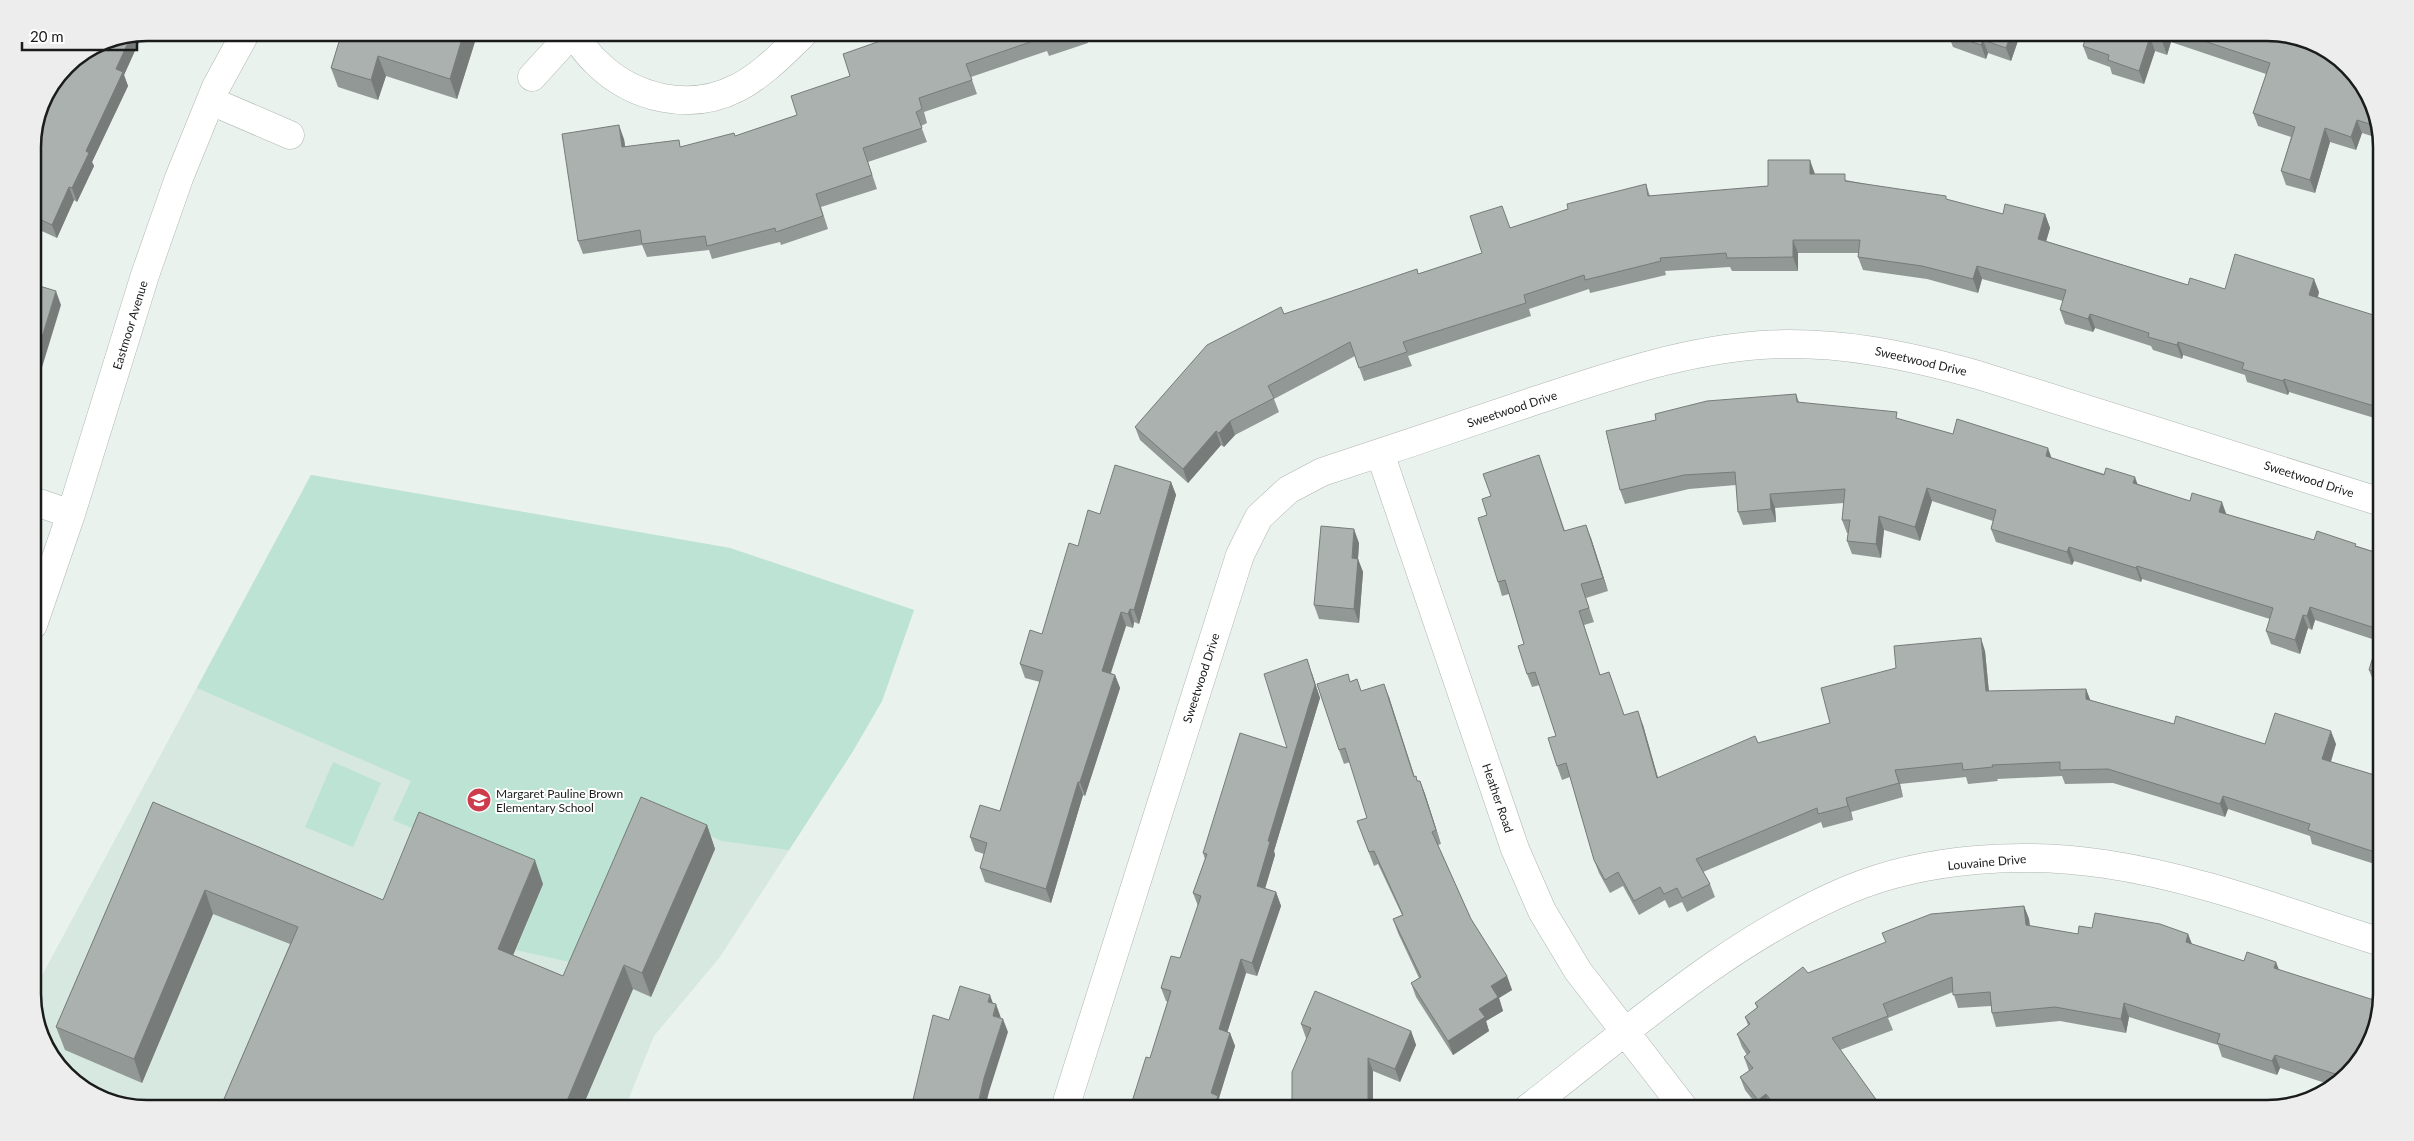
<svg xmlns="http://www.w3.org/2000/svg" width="2414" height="1141" viewBox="0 0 2414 1141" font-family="Lato,sans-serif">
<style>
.built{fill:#d7e8e1}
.green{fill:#bce3d3}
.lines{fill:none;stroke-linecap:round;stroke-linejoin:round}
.minor-casing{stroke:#aeb5b2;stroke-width:29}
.minor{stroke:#fff;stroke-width:28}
.wall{fill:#929896}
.shaded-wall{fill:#777c7a}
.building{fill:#aab1ae;stroke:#777c7a}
.labels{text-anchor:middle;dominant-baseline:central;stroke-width:4;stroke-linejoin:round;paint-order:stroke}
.street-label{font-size:12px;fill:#1a1c1b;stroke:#fff}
.poi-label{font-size:12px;fill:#1a1c1b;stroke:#fff;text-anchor:start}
.rim{fill:none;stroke:#1a1c1b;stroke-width:2.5}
</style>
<rect width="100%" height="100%" fill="#eaf2ee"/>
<path class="built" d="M 311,475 L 730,548 L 914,610 L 882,701 L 853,751 L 720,957 L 654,1036 L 625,1108 L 147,1108 L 97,1097 L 52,1058 L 33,1002 L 33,992 Z"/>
<path class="green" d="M 311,475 L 730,548 L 914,610 L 882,701 L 853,751 L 789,850 L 722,841 L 645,808 L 574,963 L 516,950 L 543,884 L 393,820 L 411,781 L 197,688 Z
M 333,762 L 381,783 L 353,847 L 305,827 Z"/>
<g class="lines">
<defs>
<path id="minor" d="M 572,32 C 579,42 587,54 596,62 C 633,99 690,112 737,88 C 763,75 784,52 805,32
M 532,77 L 572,33
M 211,101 L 290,135
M 1380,453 L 1515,849 L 1542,911 L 1578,971 L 1684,1108
M 33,501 L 71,514
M 33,625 L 71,514 L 145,275 L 179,178 L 216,87 L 246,32
M 1065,1108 L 1240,555 L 1259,517 L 1288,490 L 1322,472 C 1392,449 1461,426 1531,402 C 1607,377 1681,351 1761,345 C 1836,340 1907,355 1978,375 L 2381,502
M 1528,1108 C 1630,1030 1730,939 1850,889 C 1928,857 2023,852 2105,864 C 2200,878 2291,914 2381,942"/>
</defs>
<use href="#minor" class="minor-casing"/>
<use href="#minor" class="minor"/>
</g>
<path class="wall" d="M 342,32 L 478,32 L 457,99 L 386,76 L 378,100 L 338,87 L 331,68 Z
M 661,32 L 669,32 L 663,35 Z
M 906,32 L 1084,32 L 1088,43 L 1049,56 L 1047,51 L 971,77 L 977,94 L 924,112 L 927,123 L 921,126 L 927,142 L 868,162 L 877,189 L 821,207 L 828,229 L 781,245 L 780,242 L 712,259 L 709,250 L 647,257 L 642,245 L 583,254 L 578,241 L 624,139 L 625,146 L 681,147 L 736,136 L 797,115 L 850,76 Z
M 2021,32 L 2011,61 L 1988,53 L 1986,59 L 1953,47 L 1948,34 Z
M 2088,32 L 2267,32 L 2362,84 L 2381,139 L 2362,133 L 2356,150 L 2330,142 L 2315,193 L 2286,185 L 2281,171 L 2291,137 L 2258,126 L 2253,113 L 2266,74 L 2171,42 L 2167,55 L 2155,51 L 2144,84 L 2112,74 L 2110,67 L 2088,59 L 2083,46 Z
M 143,33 L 124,75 L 128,86 L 92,162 L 94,166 L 77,202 L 74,200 L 57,238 L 33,227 L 33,140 L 104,41 Z
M 1815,174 L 1948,200 L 2003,214 L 2045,214 L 2050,228 L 2046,241 L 2188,285 L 2225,289 L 2319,292 L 2318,297 L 2381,320 L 2381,420 L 2289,392 L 2288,395 L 2247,382 L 2245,375 L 2183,355 L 2182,359 L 2153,350 L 2151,346 L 2095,328 L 2093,332 L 2065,324 L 2060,310 L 2063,301 L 1982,279 L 1978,293 L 1927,279 L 1863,270 L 1858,257 L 1858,253 L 1798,253 L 1798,271 L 1732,271 L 1730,267 L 1665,271 L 1666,275 L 1590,293 L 1589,289 L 1529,309 L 1531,316 L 1408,356 L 1412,366 L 1364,381 L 1355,356 L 1274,399 L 1279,412 L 1235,435 L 1224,447 L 1221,445 L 1188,483 L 1140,440 L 1135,427 L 1284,314 L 1418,274 L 1482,253 L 1510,228 L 1646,184 L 1650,196 L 1768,186 Z
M 1796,394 L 1799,402 L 1899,419 L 1953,434 L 2051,458 L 2138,484 L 2226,514 L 2314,540 L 2357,546 L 2381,554 L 2381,685 L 2374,683 L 2369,670 L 2378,641 L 2315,620 L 2312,630 L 2308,628 L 2300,654 L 2271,644 L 2266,631 L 2270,619 L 2142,579 L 2141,582 L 2074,561 L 2072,565 L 1996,542 L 1991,529 L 1993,521 L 1932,501 L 1920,541 L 1884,530 L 1881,558 L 1852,554 L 1847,541 L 1848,533 L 1847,533 L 1842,520 L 1844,503 L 1775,508 L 1776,522 L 1743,525 L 1738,512 L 1736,485 L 1689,489 L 1625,504 L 1620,490 Z
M 1539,455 L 1565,531 L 1591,538 L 1608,591 L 1586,598 L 1594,622 L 1584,625 L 1600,675 L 1609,672 L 1624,715 L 1643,725 L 1658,778 L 1758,743 L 1830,723 L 1985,651 L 1989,691 L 2086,689 L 2090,700 L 2174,724 L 2265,744 L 2336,744 L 2331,762 L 2381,777 L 2381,866 L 2312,844 L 2310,836 L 2228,809 L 2225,817 L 2113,783 L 2065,784 L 2062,776 L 1997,779 L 1998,781 L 1968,784 L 1966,777 L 1900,784 L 1903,797 L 1851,812 L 1853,820 L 1823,828 L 1821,822 L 1703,872 L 1710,884 L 1715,897 L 1687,912 L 1682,902 L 1669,908 L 1665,900 L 1639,915 L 1623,886 L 1610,893 L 1599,873 L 1594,860 L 1570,777 L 1562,780 L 1557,766 L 1556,736 L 1540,685 L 1532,687 L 1527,674 L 1524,644 L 1509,594 L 1502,596 L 1498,582 L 1487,515 L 1491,496 Z
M 1171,482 L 1176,495 L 1139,624 L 1134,622 L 1133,628 L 1126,626 L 1111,673 L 1115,675 L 1120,688 L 1085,796 L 1083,795 L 1051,903 L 985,882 L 980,868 L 984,854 L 975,851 L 970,837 L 1000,811 L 1040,682 L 1025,678 L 1020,664 L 1042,634 L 1078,546 L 1100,514 Z
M 1359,543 L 1358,559 L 1363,572 L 1359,623 L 1319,619 L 1314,605 Z
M 1312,673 L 1320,698 L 1274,851 L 1275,855 L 1265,888 L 1276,892 L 1281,906 L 1257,976 L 1246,973 L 1227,1032 L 1230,1033 L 1235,1046 L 1219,1098 L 1150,1058 L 1168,1002 L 1166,1001 L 1161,988 L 1180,958 L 1198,906 L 1193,893 L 1205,859 L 1203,853 L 1287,748 Z
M 1357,679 L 1361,691 L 1389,697 L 1414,777 L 1418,781 L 1420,781 L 1425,794 L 1441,844 L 1438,845 L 1471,919 L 1507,976 L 1512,990 L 1499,998 L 1503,1011 L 1486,1021 L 1489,1031 L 1453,1055 L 1416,997 L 1411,983 L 1419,978 L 1398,933 L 1393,919 L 1402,915 L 1378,864 L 1374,866 L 1362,835 L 1367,818 L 1350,762 L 1344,764 L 1339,750 L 1351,681 Z
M 153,802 L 383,900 L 543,884 L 513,955 L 563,976 L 707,825 L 715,849 L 651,997 L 633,989 L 582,1108 L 227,1108 L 224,1099 L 290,944 L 213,914 L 142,1083 L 65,1050 L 56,1027 Z
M 2024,906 L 2029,919 L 2030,926 L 2078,934 L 2092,928 L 2188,934 L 2192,944 L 2244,961 L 2279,969 L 2370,1044 L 2334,1086 L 2280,1068 L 2277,1075 L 2222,1057 L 2218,1045 L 2129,1017 L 2126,1033 L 2060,1021 L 1996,1027 L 1992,1013 L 1991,1006 L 1958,1008 L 1953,992 L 1888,1018 L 1893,1030 L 1840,1050 L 1880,1105 L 1882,1108 L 1759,1108 L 1745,1090 L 1740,1077 L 1749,1071 L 1744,1057 L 1747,1055 L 1742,1047 L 1737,1034 L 1748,1025 L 1745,1017 L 1757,1008 L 1755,1003 L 1808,973 Z
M 1301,1024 L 1411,1031 L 1416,1045 L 1400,1082 L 1373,1071 L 1306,1038 Z"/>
<path class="shaded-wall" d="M 464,32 L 478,32 L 457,99 L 450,79 Z
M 2012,32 L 2021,32 L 2011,61 L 2006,48 Z
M 2165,32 L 2168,32 L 2171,42 L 2167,55 L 2162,41 Z
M 143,33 L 124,75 L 128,86 L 92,162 L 94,166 L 77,202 L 72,188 L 116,69 L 131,36 Z
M 2150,37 L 2155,51 L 2144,84 L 2139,71 Z
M 1983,40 L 1988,53 L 1986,59 L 1981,45 Z
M 378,56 L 386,76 L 378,100 L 371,80 Z
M 2357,120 L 2362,133 L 2356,150 L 2351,137 Z
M 619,125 L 624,139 L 627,160 L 622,147 Z
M 2325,128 L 2330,142 L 2315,193 L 2310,180 Z
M 1810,160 L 1815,174 L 1810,174 Z
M 69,187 L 74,200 L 57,238 L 52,225 Z
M 2045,214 L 2050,228 L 2043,252 L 2038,239 Z
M 1793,240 L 1798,253 L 1798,271 L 1793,257 Z
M 1977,266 L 1982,279 L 1978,293 L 1973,279 Z
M 2314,279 L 2319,292 L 2314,308 L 2309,295 Z
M 56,291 L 61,305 L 33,397 L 33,367 Z
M 2090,314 L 2095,328 L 2093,332 L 2088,319 Z
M 2380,317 L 2381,320 L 2381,334 L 2378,324 Z
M 2178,342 L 2183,355 L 2182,359 L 2177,345 Z
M 2284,379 L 2289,392 L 2288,395 L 2283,381 Z
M 1230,421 L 1235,435 L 1224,447 L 1219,433 Z
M 1216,431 L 1221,445 L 1188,483 L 1183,469 Z
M 2048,448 L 2053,462 L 2046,456 Z
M 2135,477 L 2140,491 L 2133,483 Z
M 1171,482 L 1176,495 L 1139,624 L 1134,610 Z
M 1927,488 L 1932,501 L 1920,541 L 1915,527 Z
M 1770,494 L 1775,508 L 1776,522 L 1771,509 Z
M 2222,502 L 2227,516 L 2219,512 Z
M 1879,516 L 1884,530 L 1881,558 L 1876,544 Z
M 1586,525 L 1591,538 L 1608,591 L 1603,578 Z
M 1354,529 L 1359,543 L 1357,572 L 1352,558 Z
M 2069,547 L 2074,561 L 2072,565 L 2067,552 Z
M 1358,559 L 1363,572 L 1359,623 L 1354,609 Z
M 2137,566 L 2142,579 L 2141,582 L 2136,568 Z
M 2310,607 L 2315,620 L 2312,630 L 2307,616 Z
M 1130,609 L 1134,622 L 1133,628 L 1128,614 Z
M 1121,612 L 1126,626 L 1107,684 L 1102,671 Z
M 2303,615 L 2308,628 L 2300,654 L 2295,640 Z
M 1981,638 L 1985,651 L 1990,705 L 1986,691 Z
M 1307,659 L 1320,698 L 1274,851 L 1275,855 L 1262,899 L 1257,886 L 1268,841 Z
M 1115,675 L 1120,688 L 1085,796 L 1080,782 Z
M 1384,684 L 1389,697 L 1419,790 L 1414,777 Z
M 2086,689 L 2091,702 L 2086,699 Z
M 1638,711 L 1643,725 L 1662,792 L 1657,778 Z
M 2331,731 L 2336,744 L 2327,773 L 2322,759 Z
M 1895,770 L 1900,784 L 1903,797 L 1899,783 Z
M 1420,781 L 1425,794 L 1441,844 L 1436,830 Z
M 1078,782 L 1083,795 L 1051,903 L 1046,889 Z
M 2223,796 L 2228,809 L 2225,817 L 2220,804 Z
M 1846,798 L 1851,812 L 1853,820 L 1848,806 Z
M 707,825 L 715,849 L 651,997 L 642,973 Z
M 535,860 L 543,884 L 506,972 L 498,949 Z
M 205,890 L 213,914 L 142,1083 L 134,1059 Z
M 1276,892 L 1281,906 L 1257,976 L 1252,963 Z
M 2024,906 L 2029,919 L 2031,939 L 2026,925 Z
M 2188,934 L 2193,947 L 2186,942 Z
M 1241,959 L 1246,973 L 1224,1043 L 1219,1029 Z
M 2276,962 L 2281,975 L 2274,968 Z
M 624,965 L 633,989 L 582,1108 L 564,1108 Z
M 1507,976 L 1512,990 L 1499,998 L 1503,1011 L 1486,1021 L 1489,1031 L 1453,1055 L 1448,1041 L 1479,1009 L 1491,986 Z
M 990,995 L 995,1009 L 988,1002 Z
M 2124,1003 L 2129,1017 L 2126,1033 L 2121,1019 Z
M 996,1004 L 1001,1018 L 993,1016 Z
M 1003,1019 L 1008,1032 L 989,1092 L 985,1108 L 977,1108 L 984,1078 Z
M 1411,1031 L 1416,1045 L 1400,1082 L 1395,1069 Z
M 1230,1033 L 1235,1046 L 1219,1098 L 1223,1108 L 1214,1108 L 1211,1093 Z
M 2275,1055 L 2280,1068 L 2277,1075 L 2272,1061 Z
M 1368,1058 L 1373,1071 L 1373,1108 L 1368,1108 Z
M 1766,1094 L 1771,1108 L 1761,1108 L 1758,1100 Z"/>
<path class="building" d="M 342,32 L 464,32 L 450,79 L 378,56 L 371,80 L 331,68 Z
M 906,32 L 1073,32 L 1044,42 L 1042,38 L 966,64 L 972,80 L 919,98 L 922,109 L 916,112 L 922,128 L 863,148 L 872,175 L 816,194 L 823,216 L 776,232 L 775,228 L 707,246 L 705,236 L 642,244 L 640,230 L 578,241 L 562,134 L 619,125 L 622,147 L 679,140 L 680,147 L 734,133 L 735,136 L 797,115 L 791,96 L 850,76 L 843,54 Z
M 1949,32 L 2012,32 L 2006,48 L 1983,40 L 1981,45 L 1948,34 Z
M 2088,32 L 2165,32 L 2162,41 L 2150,37 L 2139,71 L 2108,60 L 2109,55 L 2083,46 Z
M 2177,32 L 2267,32 L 2317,44 L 2362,84 L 2376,126 L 2357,120 L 2351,137 L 2325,128 L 2310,180 L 2281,171 L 2295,127 L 2253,113 L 2270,63 Z
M 131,36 L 116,69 L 123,72 L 86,151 L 89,153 L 72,188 L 69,187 L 52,225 L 33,216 L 33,140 L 41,103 L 66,66 L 104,41 Z
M 1768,160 L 1810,160 L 1810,174 L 1845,174 L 1845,181 L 1946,196 L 1946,199 L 2003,214 L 2005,204 L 2045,214 L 2038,239 L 2188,285 L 2190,278 L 2225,289 L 2235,254 L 2314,279 L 2309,295 L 2380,317 L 2378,324 L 2381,325 L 2381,408 L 2284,379 L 2283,381 L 2242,369 L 2244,363 L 2178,342 L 2177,345 L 2148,337 L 2149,333 L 2090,314 L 2088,319 L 2060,310 L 2066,290 L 1977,266 L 1973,279 L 1922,266 L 1858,257 L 1860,240 L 1793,240 L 1793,257 L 1727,258 L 1726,253 L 1660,258 L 1661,261 L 1585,280 L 1584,275 L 1524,295 L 1526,303 L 1403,342 L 1407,352 L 1359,368 L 1350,342 L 1268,386 L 1274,398 L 1230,421 L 1219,433 L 1216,431 L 1183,469 L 1135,427 L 1207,345 L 1281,307 L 1284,314 L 1417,269 L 1418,274 L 1482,253 L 1470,216 L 1502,206 L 1510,228 L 1568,209 L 1567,204 L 1646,184 L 1648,196 L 1768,186 Z
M 33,284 L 56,291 L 33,367 Z
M 1796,394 L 1797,402 L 1897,412 L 1896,418 L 1953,434 L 1957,419 L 2048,448 L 2046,456 L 2104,475 L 2106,468 L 2135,477 L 2133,483 L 2190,501 L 2192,493 L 2222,502 L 2219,512 L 2314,540 L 2317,531 L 2356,544 L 2355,546 L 2381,554 L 2381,673 L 2369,670 L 2381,630 L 2310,607 L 2307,616 L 2303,615 L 2295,640 L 2266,631 L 2273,608 L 2137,566 L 2136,568 L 2069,547 L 2067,552 L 1991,529 L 1996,510 L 1927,488 L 1915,527 L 1879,516 L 1876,544 L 1847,541 L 1850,520 L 1842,520 L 1845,489 L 1770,494 L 1771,509 L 1738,512 L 1735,472 L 1684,475 L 1620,490 L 1606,431 L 1656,420 L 1655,414 L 1707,401 Z
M 1539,455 L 1564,531 L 1586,525 L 1603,578 L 1581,584 L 1589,608 L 1579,611 L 1600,675 L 1609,672 L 1624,715 L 1638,711 L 1657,778 L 1755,736 L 1758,743 L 1830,723 L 1821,688 L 1896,668 L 1894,646 L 1981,638 L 1986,691 L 2086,689 L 2086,699 L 2174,724 L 2176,716 L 2265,744 L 2275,713 L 2331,731 L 2322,759 L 2381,777 L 2381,854 L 2308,830 L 2310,824 L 2223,796 L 2220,804 L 2108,769 L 2060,770 L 2060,762 L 1992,765 L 1993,767 L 1963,770 L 1962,763 L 1895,770 L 1899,783 L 1846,798 L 1848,806 L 1818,814 L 1817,808 L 1696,859 L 1710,884 L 1682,898 L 1677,888 L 1664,894 L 1660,887 L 1634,901 L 1618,872 L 1605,880 L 1594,860 L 1566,763 L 1557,766 L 1548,738 L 1556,736 L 1535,672 L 1527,674 L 1518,646 L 1524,644 L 1505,580 L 1498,582 L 1478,518 L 1487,515 L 1482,499 L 1491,496 L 1483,474 Z
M 1115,465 L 1171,482 L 1134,610 L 1130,609 L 1128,614 L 1121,612 L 1102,671 L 1115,675 L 1080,782 L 1078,782 L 1046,889 L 980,868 L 987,843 L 970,837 L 980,805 L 1000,811 L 1043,671 L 1020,664 L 1030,630 L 1042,634 L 1069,543 L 1078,546 L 1088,510 L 1100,514 Z
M 1321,526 L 1354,529 L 1352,558 L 1358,559 L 1354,609 L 1314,605 Z
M 1307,659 L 1315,685 L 1268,841 L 1270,842 L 1257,886 L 1276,892 L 1252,963 L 1241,959 L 1219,1029 L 1230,1033 L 1211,1093 L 1218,1096 L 1214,1108 L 1130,1108 L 1146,1057 L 1150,1058 L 1171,991 L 1161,988 L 1171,956 L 1180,958 L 1201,896 L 1193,893 L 1207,854 L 1203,853 L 1240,733 L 1287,748 L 1264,674 Z
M 1348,674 L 1350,682 L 1357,679 L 1361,691 L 1384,684 L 1414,777 L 1416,776 L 1417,781 L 1420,781 L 1436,830 L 1432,832 L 1471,919 L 1507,976 L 1491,986 L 1498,997 L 1479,1009 L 1485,1017 L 1448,1041 L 1411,983 L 1421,977 L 1393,919 L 1403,915 L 1374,851 L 1369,852 L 1357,821 L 1367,818 L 1345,748 L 1339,750 L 1317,684 Z
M 641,797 L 707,825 L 642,973 L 624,965 L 564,1108 L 248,1108 L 224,1099 L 298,927 L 205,890 L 134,1059 L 56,1027 L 153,802 L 383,900 L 419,812 L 535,860 L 498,949 L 563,976 Z
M 2024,906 L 2026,925 L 2078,934 L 2079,926 L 2092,928 L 2095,913 L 2160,924 L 2188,934 L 2186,942 L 2244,961 L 2247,952 L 2276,962 L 2274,968 L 2380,1002 L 2370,1044 L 2342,1076 L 2275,1055 L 2272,1061 L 2217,1043 L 2220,1034 L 2124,1003 L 2121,1019 L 2055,1007 L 1992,1013 L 1990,992 L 1953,995 L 1952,977 L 1883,1004 L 1888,1016 L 1832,1038 L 1880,1105 L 1878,1107 L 1879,1108 L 1777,1108 L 1766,1094 L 1758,1100 L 1740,1077 L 1753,1068 L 1744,1057 L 1750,1052 L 1737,1034 L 1750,1024 L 1745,1017 L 1758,1007 L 1755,1003 L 1803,967 L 1808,973 L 1886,942 L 1882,933 L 1931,914 Z
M 960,986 L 990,995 L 988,1002 L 996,1004 L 993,1016 L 1003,1019 L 984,1078 L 977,1108 L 902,1108 L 903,1103 L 912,1104 L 933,1015 L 949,1020 Z
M 1315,991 L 1411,1031 L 1395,1069 L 1368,1058 L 1368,1108 L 1292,1108 L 1292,1072 L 1311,1028 L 1301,1024 Z"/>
<defs>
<symbol id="school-disc" viewBox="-11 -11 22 22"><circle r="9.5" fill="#cd3c4c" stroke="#fff"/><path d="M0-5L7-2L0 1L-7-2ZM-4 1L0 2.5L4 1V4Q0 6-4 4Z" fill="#fff"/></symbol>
</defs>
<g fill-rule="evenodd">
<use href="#school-disc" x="465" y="786" width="28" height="28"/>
</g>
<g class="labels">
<g class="street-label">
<text transform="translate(130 325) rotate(-73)">Eastmoor Avenue</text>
<text transform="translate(1921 361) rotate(13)">Sweetwood Drive</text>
<text transform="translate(1512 409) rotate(-18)">Sweetwood Drive</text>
<text transform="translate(2309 479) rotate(18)">Sweetwood Drive</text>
<text transform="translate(1201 678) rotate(-72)">Sweetwood Drive</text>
<text transform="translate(1498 798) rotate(71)">Heather Road</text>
<text transform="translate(1987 862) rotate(-5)">Louvaine Drive</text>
</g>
<g class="poi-label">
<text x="496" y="793">Margaret Pauline Brown<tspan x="496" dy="14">Elementary School</tspan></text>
</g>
</g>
<path d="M0 0H2414V1141H0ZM147 41H2267A106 106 0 0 1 2373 147V994A106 106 0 0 1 2267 1100H147A106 106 0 0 1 41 994V147A106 106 0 0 1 147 41Z" fill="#ededed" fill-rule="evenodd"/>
<path class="rim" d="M147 41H2267A106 106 0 0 1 2373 147V994A106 106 0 0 1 2267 1100H147A106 106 0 0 1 41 994V147A106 106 0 0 1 147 41Z"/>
<path d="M22 42v8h115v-8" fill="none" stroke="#1a1c1b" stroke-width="2.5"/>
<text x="30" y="42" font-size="15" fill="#1a1c1b" stroke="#ffffff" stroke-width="4" paint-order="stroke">20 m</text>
</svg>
